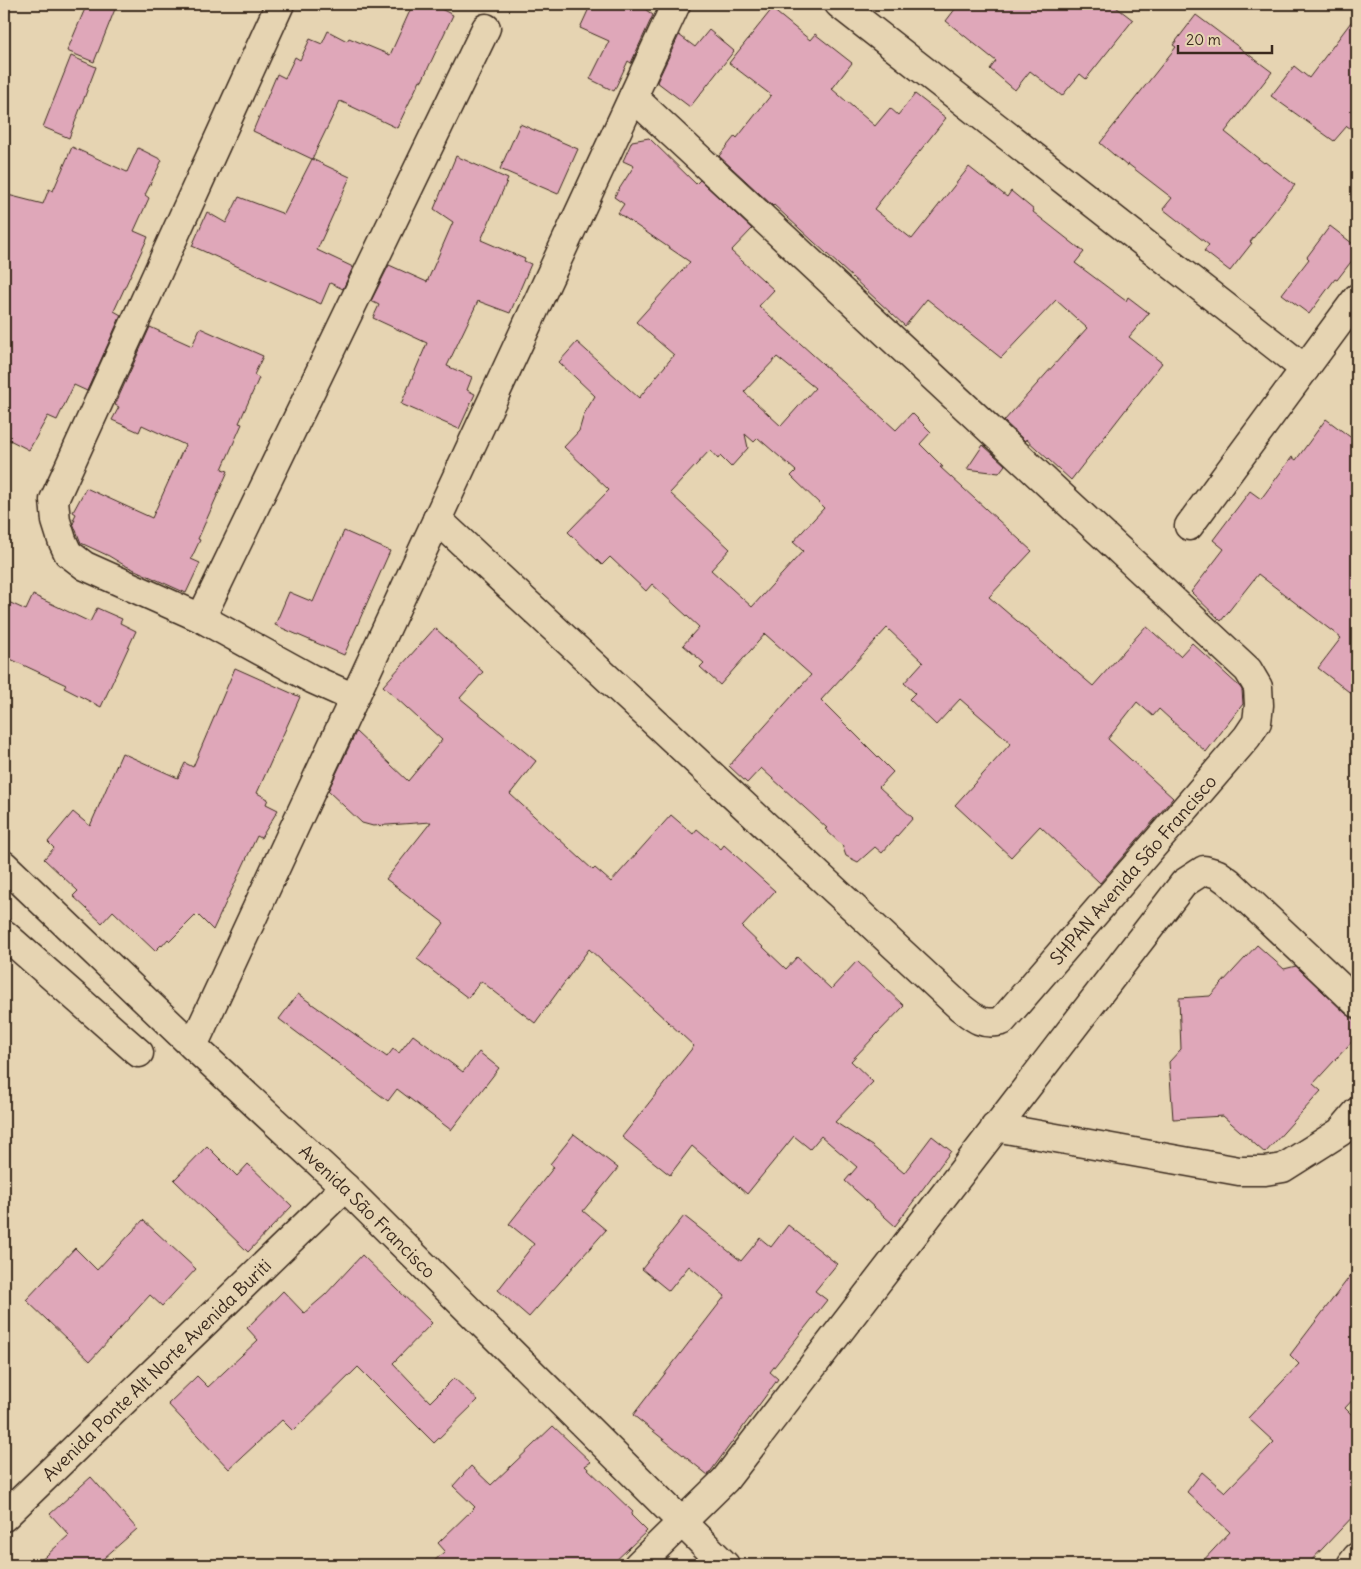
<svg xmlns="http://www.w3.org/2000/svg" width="1361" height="1569" viewBox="0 0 1361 1569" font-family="Delius,sans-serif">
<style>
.building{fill:#dfa7b9;stroke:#3b2a1e;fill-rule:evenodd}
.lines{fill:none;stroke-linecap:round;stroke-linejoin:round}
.minor-casing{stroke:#3b2a1e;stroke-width:31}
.minor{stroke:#e6d4b2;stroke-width:28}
.labels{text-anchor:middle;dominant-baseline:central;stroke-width:4;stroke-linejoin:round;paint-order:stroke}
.street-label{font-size:18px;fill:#3b2a1e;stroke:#e6d4b2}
</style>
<rect width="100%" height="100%" fill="#e6d4b2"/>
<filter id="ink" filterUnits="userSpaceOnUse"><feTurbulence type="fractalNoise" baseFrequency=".02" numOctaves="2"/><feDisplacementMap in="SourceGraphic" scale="10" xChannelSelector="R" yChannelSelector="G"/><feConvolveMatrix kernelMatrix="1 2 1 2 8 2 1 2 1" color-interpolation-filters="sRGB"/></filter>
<g filter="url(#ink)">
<path class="building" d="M 87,4 L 117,4 L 94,62 L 67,51 Z
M 413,4 L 431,4 L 453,15 L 422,81 L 420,80 L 397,128 L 340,101 L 312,159 L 253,131 L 277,74 L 285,78 L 295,57 L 300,60 L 310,39 L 322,44 L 328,31 L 347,41 L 349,38 L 390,55 Z
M 591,4 L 638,4 L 653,15 L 631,63 L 628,61 L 614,91 L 590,79 L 609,41 L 580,28 Z
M 959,4 L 1112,4 L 1133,20 L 1086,79 L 1080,74 L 1062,96 L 1030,71 L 1015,90 L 990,69 L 996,61 L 946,21 Z
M 772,9 L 810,40 L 815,34 L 852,63 L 832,89 L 875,126 L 890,108 L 898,115 L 915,94 L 946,118 L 874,209 L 912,239 L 969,167 L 1007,197 L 1011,191 L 1034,210 L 1033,212 L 1084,252 L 1075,263 L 1126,301 L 1128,297 L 1149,313 L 1129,337 L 1162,363 L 1071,480 L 1026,439 L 1025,441 L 1004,421 L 1087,328 L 1056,300 L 1001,358 L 927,299 L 905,326 L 774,205 L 773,206 L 719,156 L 735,136 L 737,138 L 771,95 L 729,63 Z
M 1357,14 L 1357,133 L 1347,126 L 1334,141 L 1271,96 L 1294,66 L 1309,78 Z
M 1196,15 L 1272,72 L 1225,132 L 1264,163 L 1265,162 L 1295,185 L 1250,242 L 1252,243 L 1230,271 L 1204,251 L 1209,245 L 1163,209 L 1172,198 L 1128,164 L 1127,166 L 1100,143 L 1176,47 L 1173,45 Z
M 709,30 L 734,51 L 690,107 L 657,82 L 679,35 L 695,47 Z
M 71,56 L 96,67 L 69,138 L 43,127 Z
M 520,124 L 578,149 L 558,194 L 500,169 Z
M 649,138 L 696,184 L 700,180 L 752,229 L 731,251 L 774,290 L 759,306 L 896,430 L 912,413 L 931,432 L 920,444 L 943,467 L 940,467 L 1032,551 L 989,597 L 1093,686 L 1146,626 L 1180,656 L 1192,643 L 1240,687 L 1242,690 L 1243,704 L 1206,752 L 1159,709 L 1153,716 L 1137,702 L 1108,739 L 1173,798 L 1100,883 L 1040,826 L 1011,857 L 955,805 L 1011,743 L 960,699 L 936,725 L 909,699 L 915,693 L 904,683 L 923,662 L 887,628 L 821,700 L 893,772 L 879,787 L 913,818 L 882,853 L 875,847 L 858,862 L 846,856 L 842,845 L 825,829 L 827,828 L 761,768 L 747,783 L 729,766 L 811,675 L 765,634 L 720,685 L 700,667 L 704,663 L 683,645 L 699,627 L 652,584 L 646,591 L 610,557 L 602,565 L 568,532 L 609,490 L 564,447 L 579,431 L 584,414 L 595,396 L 559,362 L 577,342 L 639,398 L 674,355 L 636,322 L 690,262 L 618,213 L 624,204 L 614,197 L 634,166 L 623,161 L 632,141 ZM 777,357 L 815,388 L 781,426 L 744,392 ZM 745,434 L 754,442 L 758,438 L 796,471 L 791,476 L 824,508 L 793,542 L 803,551 L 752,607 L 711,570 L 730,549 L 670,493 L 710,450 L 718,459 L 720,456 L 731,467 L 748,448 Z
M 72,147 L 127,172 L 138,148 L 162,160 L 145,195 L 149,198 L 134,231 L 148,237 L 114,311 L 121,315 L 87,391 L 74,385 L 57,420 L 48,416 L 29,450 L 4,437 L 4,194 L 43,204 L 49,189 L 53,191 Z
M 456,156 L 508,179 L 481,240 L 525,259 L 524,261 L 531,264 L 510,313 L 478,301 L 447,366 L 472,377 L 467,390 L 475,394 L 459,429 L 401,404 L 427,343 L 373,318 L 379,305 L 371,301 L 389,265 L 427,282 L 453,222 L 434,209 Z
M 312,159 L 350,177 L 317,250 L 353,267 L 343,289 L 330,283 L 321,304 L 192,246 L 207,212 L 226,223 L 239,197 L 284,214 Z
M 1330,226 L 1357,247 L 1357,254 L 1337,280 L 1335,279 L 1309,314 L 1282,294 L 1309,259 L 1307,257 Z
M 150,327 L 192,346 L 200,328 L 263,356 L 254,375 L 259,378 L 239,423 L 242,424 L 222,469 L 228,471 L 198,539 L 200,540 L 191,559 L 200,563 L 186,593 L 124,565 L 109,556 L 81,543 L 73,523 L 75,520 L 73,520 L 76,514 L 73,512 L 86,488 L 152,518 L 185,445 L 142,425 L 139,432 L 112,420 L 119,407 L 115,405 Z
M 1326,419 L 1357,442 L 1357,698 L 1318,668 L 1341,638 L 1258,574 L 1221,621 L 1191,592 L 1224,549 L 1213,540 L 1250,491 L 1261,499 L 1292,457 L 1296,460 Z
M 983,445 L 1005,465 L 999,473 L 967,469 Z
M 344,531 L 390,551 L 344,655 L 275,625 L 289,592 L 313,602 Z
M 33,595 L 90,622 L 97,608 L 122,619 L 120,623 L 136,631 L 101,707 L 64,688 L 66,685 L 4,656 L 4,600 L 26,610 Z
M 435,628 L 483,672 L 460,698 L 536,761 L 510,794 L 593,870 L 595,868 L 611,882 L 671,815 L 693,834 L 697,829 L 721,849 L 724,845 L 775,891 L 742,927 L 786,969 L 797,957 L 831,989 L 857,961 L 904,1006 L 851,1061 L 873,1082 L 835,1122 L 872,1146 L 904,1173 L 932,1136 L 951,1151 L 895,1226 L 845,1181 L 857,1167 L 821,1136 L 810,1149 L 794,1136 L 747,1194 L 692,1146 L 670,1175 L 622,1137 L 694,1046 L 589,949 L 535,1023 L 481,981 L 468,998 L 417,959 L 444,923 L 386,879 L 431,822 L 373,826 L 362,823 L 328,791 L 356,732 L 408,781 L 442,740 L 383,686 Z
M 235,668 L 300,697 L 257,793 L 268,799 L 266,804 L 278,810 L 261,838 L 257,836 L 213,930 L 197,914 L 170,941 L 168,939 L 162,946 L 161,945 L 155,951 L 113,911 L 102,923 L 73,896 L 78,891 L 44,859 L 54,848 L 48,842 L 73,812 L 90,826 L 122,753 L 178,778 L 185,763 L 193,767 Z
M 1257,945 L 1284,969 L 1296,966 L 1346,1014 L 1357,1021 L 1357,1036 L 1313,1084 L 1321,1091 L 1265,1153 L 1223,1116 L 1173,1119 L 1169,1062 L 1181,1049 L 1179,998 L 1210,996 Z
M 298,994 L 387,1057 L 393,1049 L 399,1053 L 413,1035 L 463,1072 L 479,1052 L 499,1068 L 451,1130 L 397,1089 L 388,1101 L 279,1019 Z
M 574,1134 L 618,1168 L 583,1211 L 606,1230 L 529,1317 L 498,1290 L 534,1244 L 509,1224 L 554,1167 L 550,1164 Z
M 207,1146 L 237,1176 L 248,1164 L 292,1206 L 248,1252 L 174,1180 Z
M 684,1216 L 741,1261 L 760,1238 L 771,1247 L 788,1225 L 837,1264 L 815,1291 L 827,1300 L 770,1372 L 778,1379 L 708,1475 L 633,1415 L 725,1296 L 689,1266 L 669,1291 L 642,1269 Z
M 143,1220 L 196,1269 L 162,1306 L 150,1295 L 90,1361 L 26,1300 L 75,1248 L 97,1270 Z
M 362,1255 L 432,1323 L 393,1363 L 430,1402 L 454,1378 L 478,1400 L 434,1443 L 358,1367 L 293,1431 L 282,1420 L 229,1469 L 168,1404 L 197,1376 L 208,1387 L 258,1340 L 247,1328 L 283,1291 L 304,1313 L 325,1295 Z
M 1357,1267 L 1357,1395 L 1345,1408 L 1357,1420 L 1357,1512 L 1307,1565 L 1199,1565 L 1230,1532 L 1187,1492 L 1202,1472 L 1225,1492 L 1274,1442 L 1248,1418 L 1299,1364 L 1290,1355 Z
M 553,1426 L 591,1462 L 585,1466 L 633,1512 L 631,1515 L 647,1531 L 611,1565 L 430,1565 L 445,1551 L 438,1543 L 475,1507 L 453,1486 L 471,1466 L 491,1485 Z
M 91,1477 L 137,1529 L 96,1565 L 36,1565 L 69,1535 L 50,1514 Z"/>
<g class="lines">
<defs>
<g id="minor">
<path d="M 280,4 L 54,500 L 56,521 L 62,540 L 68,553 L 85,566 L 201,618 L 312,679 L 352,697"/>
<path d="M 839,4 L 1305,369"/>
<path id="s1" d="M 437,519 L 960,1007 C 975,1019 983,1026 1002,1021 L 1247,737 L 1257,722 L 1259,705 L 1258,687 L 1248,670 L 633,97"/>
<path d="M 1189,526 L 1357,298"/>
<path d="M 201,618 L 486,28"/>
<path id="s2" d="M 4,865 L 193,1046 L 345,1187 L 725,1565"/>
<path d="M 4,934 L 139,1053"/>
<path d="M 193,1046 C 352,697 515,351 676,4"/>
<path d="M 995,1127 L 1239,1171 L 1265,1171 L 1283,1168 L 1340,1132 L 1357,1112"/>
<path id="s3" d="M 4,1517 L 345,1187"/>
<path d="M 638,1565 L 725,1480 L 1184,883 L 1204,870 L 1218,874 L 1229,882 L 1357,1003"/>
<path d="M 1351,1565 L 1357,1557"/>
</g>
</defs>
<use href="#minor" class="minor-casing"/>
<use href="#minor" class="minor"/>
</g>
</g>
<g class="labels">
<g class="street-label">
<text stroke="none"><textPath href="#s1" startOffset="962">SHPAN Avenida São Francisco</textPath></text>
<text stroke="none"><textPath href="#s2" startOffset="502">Avenida São Francisco</textPath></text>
<text stroke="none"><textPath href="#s3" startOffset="212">Avenida Ponte Alt Norte Avenida Buriti</textPath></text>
</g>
</g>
<rect width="1361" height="1569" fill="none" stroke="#e6d4b2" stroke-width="20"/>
<rect x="10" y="10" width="1341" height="1549" fill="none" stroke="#3b2a1e" stroke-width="2" filter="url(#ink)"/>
<path d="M1178 45v8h94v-8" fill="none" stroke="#3b2a1e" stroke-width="2.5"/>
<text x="1186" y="45" font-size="15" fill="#3b2a1e" stroke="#e6d4b2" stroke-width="4" paint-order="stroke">20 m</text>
</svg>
